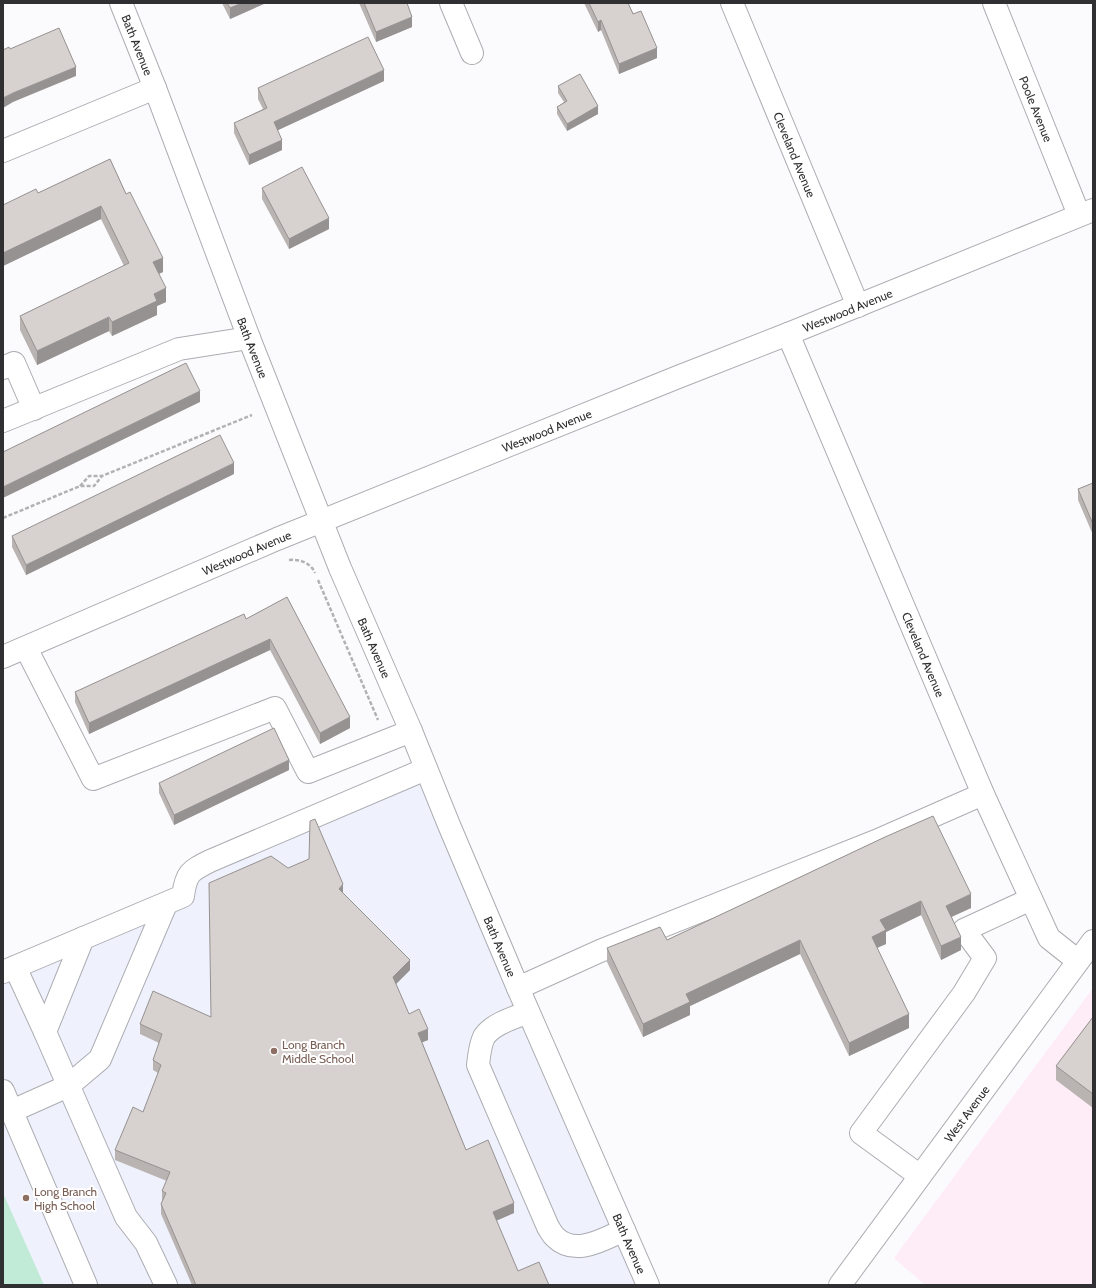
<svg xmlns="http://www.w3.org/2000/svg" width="1096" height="1288" viewBox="0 0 1096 1288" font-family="Cabin,sans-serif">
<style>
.industrial{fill:#feecf6}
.built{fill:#eff1fd}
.green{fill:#c1ebd6}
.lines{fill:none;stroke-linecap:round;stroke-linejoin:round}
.minor-casing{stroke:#acadb2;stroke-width:24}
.path{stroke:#b2b2b5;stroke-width:2.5;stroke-dasharray:4 2;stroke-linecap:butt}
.minor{stroke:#fff;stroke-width:22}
.wall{fill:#b9b4b2}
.shaded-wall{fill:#969291}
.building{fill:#d7d1cf;stroke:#969291}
.education-dot{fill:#8d6e63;stroke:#fff;stroke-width:1.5}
.labels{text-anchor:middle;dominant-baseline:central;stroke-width:4;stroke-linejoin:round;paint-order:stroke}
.street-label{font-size:12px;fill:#303032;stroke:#fff}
.education-label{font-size:12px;fill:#785e54;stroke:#fff;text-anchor:start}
</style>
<rect width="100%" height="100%" fill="#fbfbfe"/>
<path class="industrial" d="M 1093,988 L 1093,1285 L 925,1285 L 894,1258 Z"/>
<path class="built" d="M 426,769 L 648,1285 L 3,1285 L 3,972 L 166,904 L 185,881 Z"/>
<path class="green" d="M 3,1193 L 44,1285 L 3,1285 Z"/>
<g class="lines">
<defs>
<g id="minor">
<path id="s1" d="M 121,3 L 155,88 L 249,338 L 340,568 L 411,731 L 449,825 L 518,988 L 648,1285"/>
<path d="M 451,3 L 472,53"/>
<path id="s2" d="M 732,3 L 858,306"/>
<path id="s3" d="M 994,3 L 1079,215"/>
<path d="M 3,151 L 155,88"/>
<path id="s4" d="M 788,334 L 983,794 L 1049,938 L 1078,961"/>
<path d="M 3,368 L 14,363 L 34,409"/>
<path d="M 3,421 L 179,349 L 249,338"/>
<path d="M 26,648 L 93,779 L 275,708 L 308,772 L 411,731"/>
<path id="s5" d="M 3,657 L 277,539 L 678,377 L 788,334 L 1093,210"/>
<path d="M 83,938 L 45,1032 L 126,1217 L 146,1243 L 166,1285"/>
<path d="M 15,967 L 45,1032"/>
<path d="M 3,972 L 183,896 C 186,873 190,871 210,861 L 426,769"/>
<path d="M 518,988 L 600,951 L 876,841 L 983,794"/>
<path d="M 528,1012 C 515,1018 493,1023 484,1037 C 480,1045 479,1056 478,1065 L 548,1227 C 550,1230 552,1234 555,1237 C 575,1257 604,1239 624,1230"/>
<path d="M 3,1091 L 86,1285"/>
<path d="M 12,1111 L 68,1086 L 100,1059 L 166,904"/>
<path d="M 920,1176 L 861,1133 L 964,993 L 985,958 L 964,930 L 1031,899"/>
<path id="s6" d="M 840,1285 L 1093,941"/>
</g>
</defs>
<use href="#minor" class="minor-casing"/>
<path class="path" d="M 80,486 L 89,476 L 102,476 L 252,415
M 3,518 L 80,486 L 94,486 L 102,476
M 289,560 C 300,559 311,563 315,573
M 318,580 L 378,720"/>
<use href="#minor" class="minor"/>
</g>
<path class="wall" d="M 222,3 L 266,3 L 230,19 Z
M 359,3 L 407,3 L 412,27 L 376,42 Z
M 584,3 L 628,3 L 657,58 L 619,74 L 601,30 L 598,32 Z
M 384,81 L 278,130 L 282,150 L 249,165 L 234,133 L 234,123 L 263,109 L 258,99 L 258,88 Z
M 558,86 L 598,114 L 567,131 L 557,114 L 557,107 L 564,102 L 558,93 Z
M 110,159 L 163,272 L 159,274 L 166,302 L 157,306 L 157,315 L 112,336 L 109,331 L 37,365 L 20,330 L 20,316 L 124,266 L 101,219 L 3,266 L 3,205 L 38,193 Z
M 262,188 L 329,229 L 289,249 L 262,199 Z
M 234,474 L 26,575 L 12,547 L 12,536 Z
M 1093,483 L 1093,535 L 1078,500 L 1078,489 Z
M 287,597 L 350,728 L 320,744 L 270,650 L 89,734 L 75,702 L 75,692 L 246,619 Z
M 289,770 L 174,825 L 159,793 L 159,783 Z
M 885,837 L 971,908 L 952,917 L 961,950 L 941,960 L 921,915 L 886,932 L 886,944 L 877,948 L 909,1028 L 849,1056 L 800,954 L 690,1006 L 690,1015 L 643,1037 L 607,962 L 607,948 L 667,940 Z
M 288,868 L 343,893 L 410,970 L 396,984 L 409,1014 L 428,1040 L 422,1042 L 466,1150 L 514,1213 L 496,1221 L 518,1271 L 549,1285 L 192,1285 L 161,1214 L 161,1204 L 162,1201 L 162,1191 L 167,1181 L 115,1160 L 115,1150 L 143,1112 L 158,1073 L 153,1070 L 153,1060 L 159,1043 L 140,1034 L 140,1024 L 211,1017 Z
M 1093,1017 L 1093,1108 L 1056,1080 L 1056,1066 Z"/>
<path class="shaded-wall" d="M 242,3 L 266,3 L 230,19 L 230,8 Z
M 412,17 L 412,27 L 376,42 L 376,32 Z
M 601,20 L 601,30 L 598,32 L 598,22 Z
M 657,48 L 657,58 L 619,74 L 619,64 Z
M 76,67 L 76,76 L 13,102 L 3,108 L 3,98 L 13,93 Z
M 384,70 L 384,81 L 274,132 L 274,122 Z
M 598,106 L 598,114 L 567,131 L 567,124 Z
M 282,140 L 282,150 L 249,165 L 249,155 Z
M 101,206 L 101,219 L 3,266 L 3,253 Z
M 329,218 L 329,229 L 289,249 L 289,239 Z
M 163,258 L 163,272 L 153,276 L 153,262 Z
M 166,288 L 166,302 L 157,306 L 157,315 L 112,336 L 112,322 L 154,294 Z
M 109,317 L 109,331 L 37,365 L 37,351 Z
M 200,391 L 200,402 L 3,498 L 3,487 Z
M 234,463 L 234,474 L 26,575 L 26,565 Z
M 270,639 L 270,650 L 89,734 L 89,723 Z
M 350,717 L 350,728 L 320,744 L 320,733 Z
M 289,760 L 289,770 L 174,825 L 174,815 Z
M 343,884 L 343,894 L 339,889 Z
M 971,894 L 971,908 L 946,919 L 946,906 Z
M 921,901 L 921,915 L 886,932 L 886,944 L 872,950 L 872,937 L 880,920 Z
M 961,937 L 961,950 L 941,960 L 941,946 Z
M 800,940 L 800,954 L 690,1006 L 690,1015 L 643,1037 L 643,1024 L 686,994 Z
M 410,960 L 410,970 L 393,987 L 393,977 Z
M 909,1014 L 909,1028 L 849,1056 L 849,1043 Z
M 428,1029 L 428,1040 L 418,1044 L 418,1033 Z
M 514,1203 L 514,1213 L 493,1222 L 493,1212 Z"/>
<path class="building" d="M 227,3 L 242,3 L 230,8 Z
M 364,3 L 407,3 L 412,17 L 376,32 Z
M 589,3 L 628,3 L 633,14 L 641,11 L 657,48 L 619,64 L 601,20 L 598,22 Z
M 59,28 L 76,67 L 13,93 L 3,98 L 3,50 L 9,47 L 10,49 Z
M 368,37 L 384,70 L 274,122 L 282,140 L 249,155 L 234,123 L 267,108 L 258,88 Z
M 580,74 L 598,106 L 567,124 L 557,107 L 567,101 L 558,86 Z
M 110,159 L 126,194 L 130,192 L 163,258 L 153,262 L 166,288 L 154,294 L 157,301 L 112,322 L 109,317 L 37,351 L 20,316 L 129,263 L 101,206 L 3,253 L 3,205 L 36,189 L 38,193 Z
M 302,167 L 329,218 L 289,239 L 262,188 Z
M 186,363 L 200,391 L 3,487 L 3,452 Z
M 220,435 L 234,463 L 26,565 L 12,536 Z
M 1093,483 L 1093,524 L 1078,489 Z
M 287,597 L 350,717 L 320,733 L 270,639 L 89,723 L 75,692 L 244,614 L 246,619 Z
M 274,728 L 289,760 L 174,815 L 159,783 Z
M 933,816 L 971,894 L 946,906 L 961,937 L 941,946 L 921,901 L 880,920 L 886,930 L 872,937 L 909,1014 L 849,1043 L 800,940 L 686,994 L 690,1002 L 643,1024 L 607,948 L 660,927 L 667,940 L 885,837 Z
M 315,819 L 343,884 L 339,889 L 410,960 L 393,977 L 409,1014 L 419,1009 L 428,1029 L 418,1033 L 466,1150 L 488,1140 L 514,1203 L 493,1212 L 518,1271 L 539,1262 L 549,1285 L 196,1285 L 161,1204 L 166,1193 L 162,1191 L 170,1172 L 115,1150 L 133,1107 L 143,1112 L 161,1065 L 153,1060 L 162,1034 L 140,1024 L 153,991 L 211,1017 L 209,883 L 271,856 L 288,868 L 309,859 L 310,821 Z
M 1093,1017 L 1093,1094 L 1056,1066 Z"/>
<g class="education-dot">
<circle cx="274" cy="1051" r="4"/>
<circle cx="26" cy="1198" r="4"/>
</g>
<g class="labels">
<g class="street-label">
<text stroke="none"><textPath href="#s1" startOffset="45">Bath Avenue</textPath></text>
<text stroke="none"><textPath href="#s3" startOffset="114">Poole Avenue</textPath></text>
<text stroke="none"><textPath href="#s2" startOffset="164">Cleveland Avenue</textPath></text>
<text stroke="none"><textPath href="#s5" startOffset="913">Westwood Avenue</textPath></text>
<text stroke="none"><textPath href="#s1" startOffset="369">Bath Avenue</textPath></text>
<text stroke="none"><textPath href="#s5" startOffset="589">Westwood Avenue</textPath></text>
<text stroke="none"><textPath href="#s5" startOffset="265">Westwood Avenue</textPath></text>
<text stroke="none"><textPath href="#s1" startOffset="693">Bath Avenue</textPath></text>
<text stroke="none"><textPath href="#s4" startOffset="348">Cleveland Avenue</textPath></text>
<text stroke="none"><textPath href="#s1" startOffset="1017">Bath Avenue</textPath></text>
<text stroke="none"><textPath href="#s6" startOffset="213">West Avenue</textPath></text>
<text stroke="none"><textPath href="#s1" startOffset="1341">Bath Avenue</textPath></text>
</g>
<g class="education-label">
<text x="282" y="1044">Long Branch<tspan x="282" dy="14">Middle School</tspan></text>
<text x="34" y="1191">Long Branch<tspan x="34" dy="14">High School</tspan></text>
</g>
</g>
<rect width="1096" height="1288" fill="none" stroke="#303032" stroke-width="8"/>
</svg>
